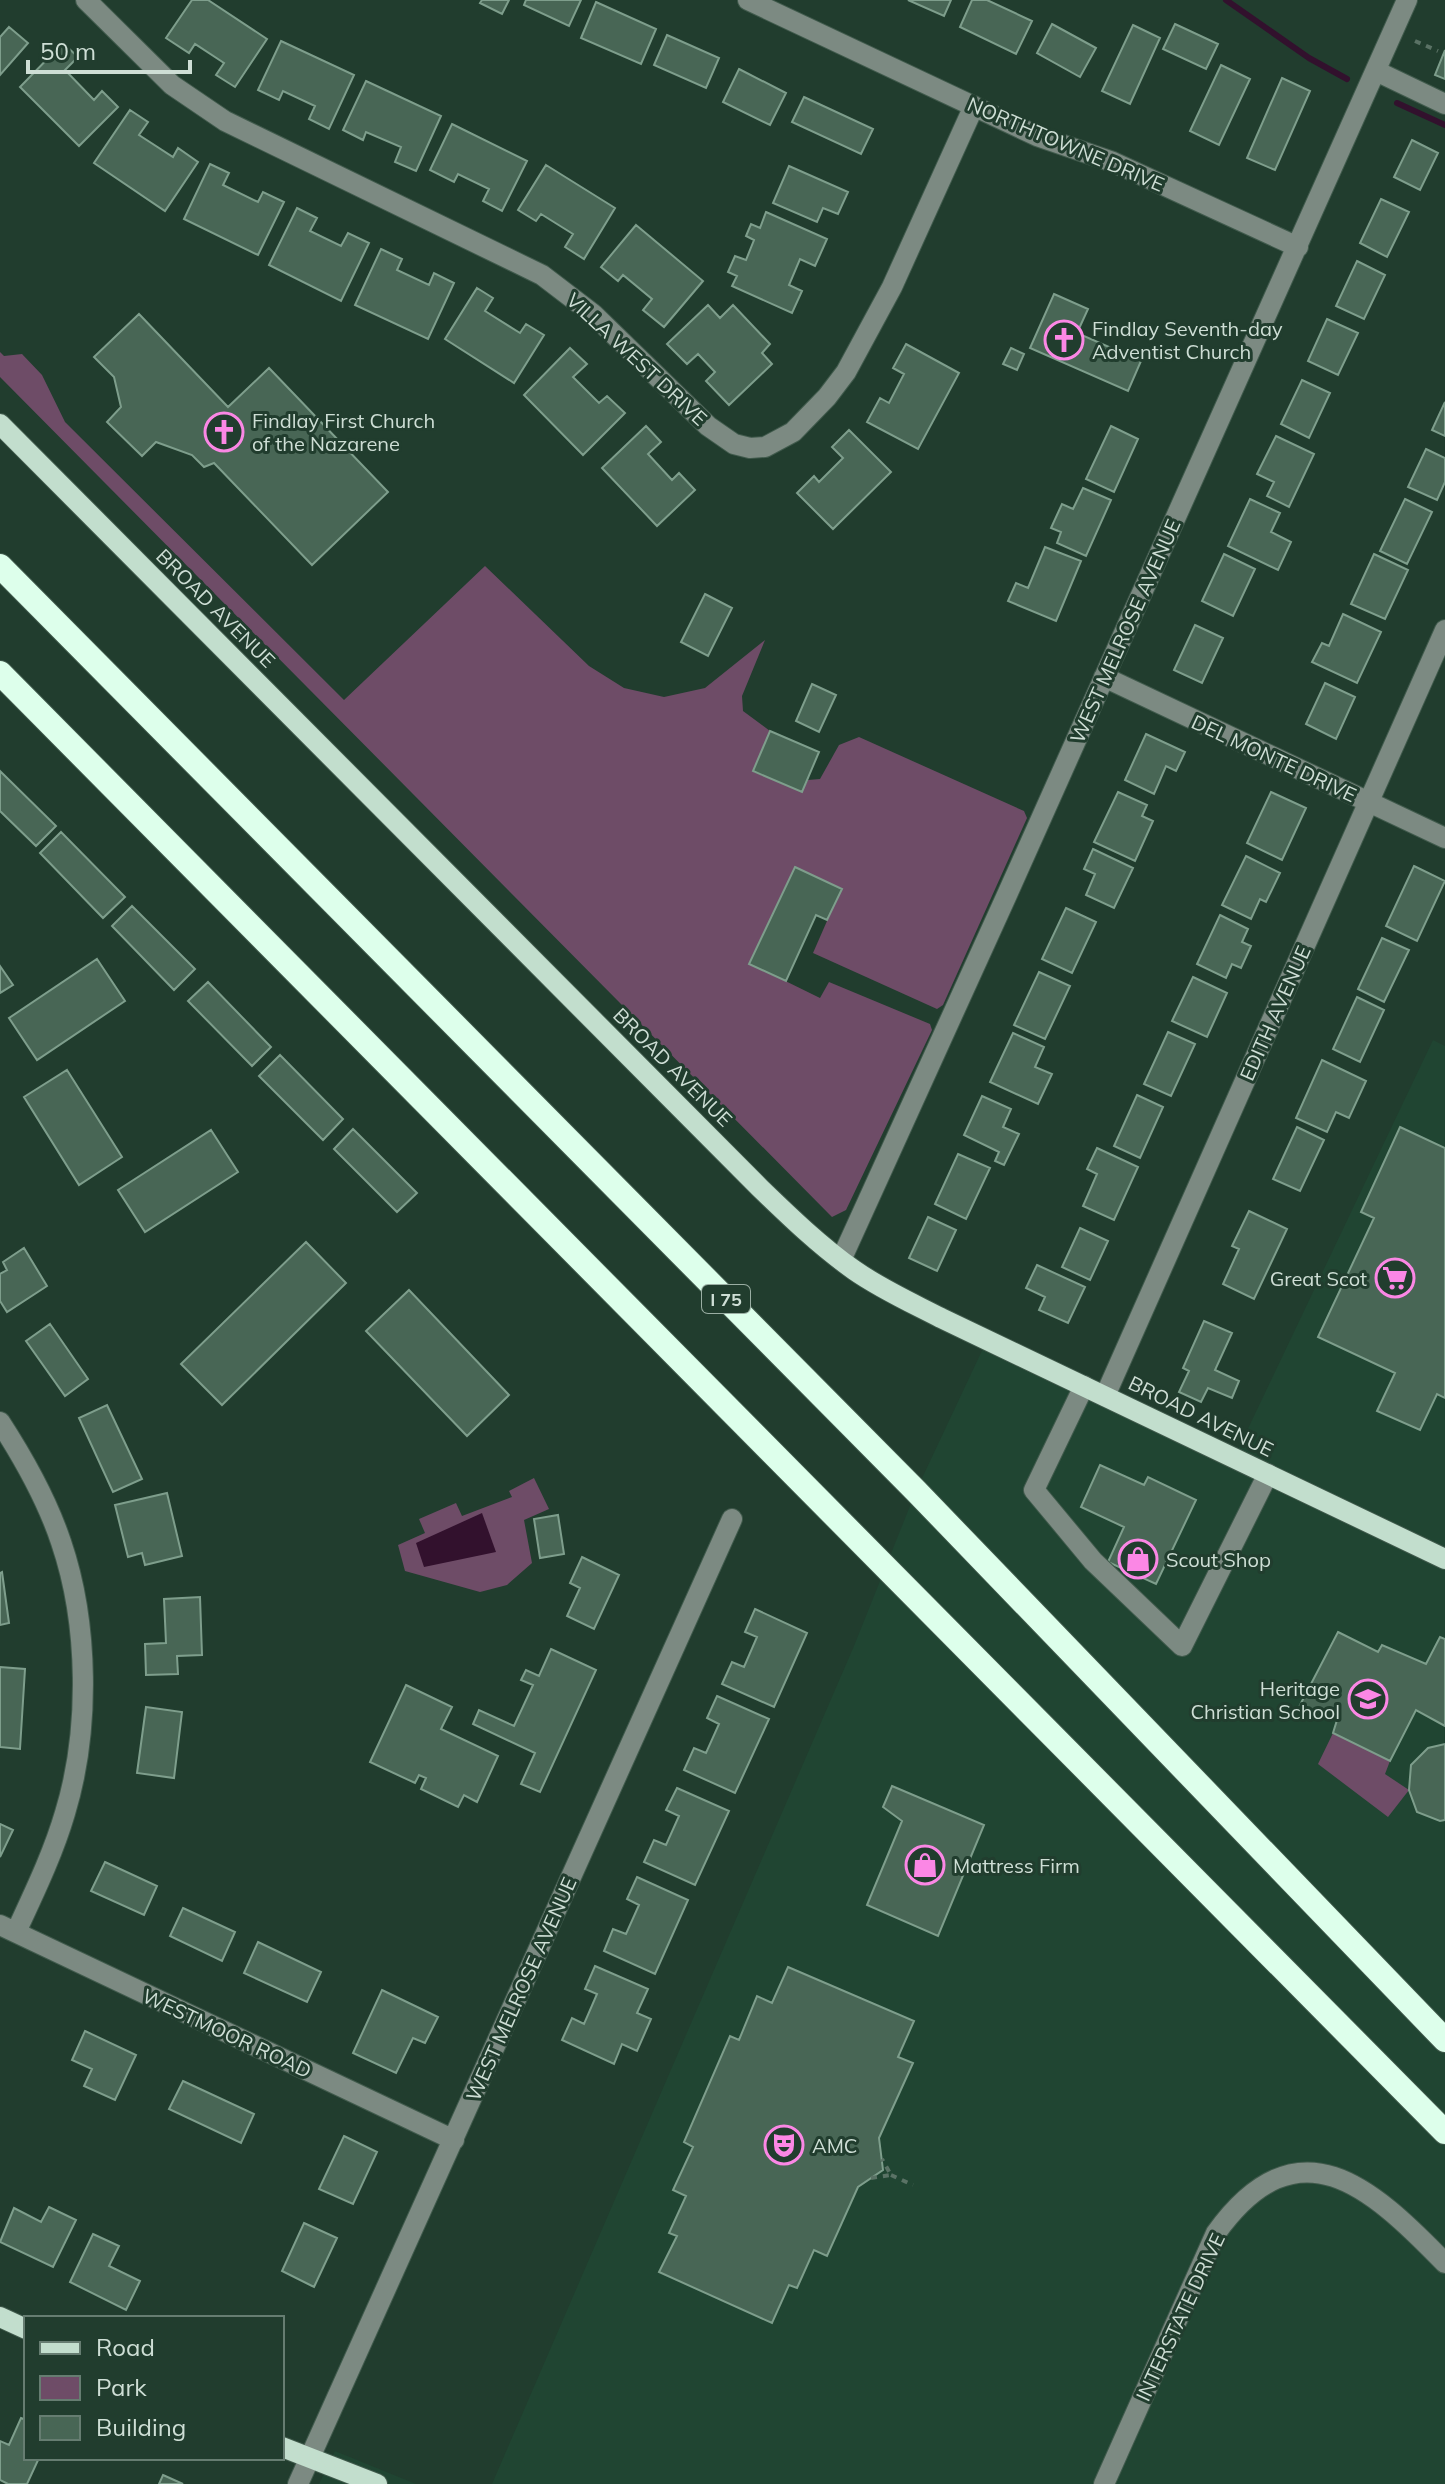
<svg xmlns="http://www.w3.org/2000/svg" width="1445" height="2484" viewBox="0 0 1445 2484" font-family="Mulish,sans-serif">
<style>
.built{fill:#204532}
.green{fill:#6e4c67}
.water{fill:#32112d}
.lines{fill:none;stroke-linecap:round;stroke-linejoin:round}
.stream{stroke:#32112d;stroke-width:6}
.building{fill:#486655;stroke:#7e9e8c;stroke-width:2}
.minor-casing{stroke:#405a4c;stroke-width:22}
.major-casing{stroke:#405a4c;stroke-width:22}
.highway-casing{stroke:#405a4c;stroke-width:26}
.path{stroke:#5a7265;stroke-width:4;stroke-dasharray:6 6;stroke-linecap:butt}
.minor{stroke:#7c8a82;stroke-width:20}
.major{stroke:#c2decd;stroke-width:20}
.highway{stroke:#ddffeb;stroke-width:24}
.labels{text-anchor:middle;dominant-baseline:central;stroke-width:6;stroke-linejoin:round;paint-order:stroke}
.shield{fill:#213d2e;stroke:#9aaea3;stroke-width:2}
.shield-label{font-size:18px;font-weight:bold;fill:#ceded5}
.street-label{font-size:20px;fill:#ceded5;stroke:#213d2e}
.poi-label{font-size:20px;fill:#ceded5;stroke:#213d2e;text-anchor:start}
</style>
<rect width="100%" height="100%" fill="#213d2e"/>
<path class="built" d="M 1433,1040 L 1445,1046 L 1445,2484 L 492,2484 L 854,1646 L 916,1491 L 987,1340 L 1234,1458 Z
M 335,2451 L 416,2484 L 319,2484 Z"/>
<path class="green" d="M 0,352 L 4,356 L 22,354 L 42,375 L 65,422 L 344,700 L 485,566 L 589,666 L 624,688 L 664,697 L 705,688 L 765,640 L 742,696 L 743,711 L 770,731 L 754,772 L 802,792 L 808,780 L 820,779 L 839,745 L 859,737 L 1024,811 L 1027,818 L 943,1005 L 937,1009 L 813,953 L 841,889 L 795,867 L 749,963 L 820,998 L 829,982 L 930,1024 L 932,1030 L 846,1210 L 832,1217 L 828,1213 L 0,377 Z
M 534,1478 L 549,1509 L 524,1520 L 532,1563 L 507,1585 L 480,1592 L 405,1571 L 398,1545 L 425,1533 L 419,1519 L 456,1503 L 462,1516 L 512,1497 L 509,1491 Z
M 1333,1733 L 1390,1761 L 1385,1774 L 1409,1790 L 1388,1817 L 1318,1764 Z"/>
<path class="water" d="M 482,1513 L 496,1552 L 424,1567 L 416,1543 Z"/>
<g class="lines">
<path class="stream" d="M 1226,0 L 1309,58 L 1347,79
M 1397,103 L 1445,125"/>
</g>
<path class="building" d="M 192,0 L 208,0 L 267,39 L 235,87 L 216,75 L 224,63 L 195,44 L 189,53 L 166,38 Z
M 482,0 L 509,0 L 502,14 L 480,3 Z
M 526,0 L 581,0 L 569,26 L 524,5 Z
M 908,0 L 951,0 L 944,16 Z
M 972,0 L 987,0 L 1032,21 L 1016,54 L 960,27 Z
M 596,2 L 656,29 L 641,64 L 581,38 Z
M 1052,24 L 1096,48 L 1080,77 L 1037,53 Z
M 1175,24 L 1218,44 L 1206,69 L 1163,49 Z
M 1133,25 L 1160,38 L 1130,104 L 1102,91 Z
M 9,27 L 28,43 L 0,75 L 0,37 Z
M 667,35 L 719,58 L 706,88 L 654,65 Z
M 281,41 L 354,75 L 329,129 L 309,119 L 315,106 L 283,91 L 279,100 L 258,90 Z
M 63,43 L 78,57 L 65,70 L 94,100 L 102,91 L 118,107 L 79,146 L 20,87 Z
M 1445,50 L 1445,79 L 1435,75 Z
M 1221,65 L 1250,79 L 1219,145 L 1190,131 Z
M 739,69 L 786,93 L 770,125 L 723,102 Z
M 1282,78 L 1310,91 L 1275,170 L 1247,158 Z
M 366,81 L 441,116 L 416,171 L 395,162 L 401,147 L 366,132 L 363,140 L 343,130 Z
M 804,97 L 873,129 L 861,154 L 792,122 Z
M 130,110 L 148,122 L 139,135 L 173,157 L 178,148 L 198,162 L 165,211 L 94,163 Z
M 452,124 L 527,161 L 502,211 L 483,201 L 489,189 L 458,174 L 454,182 L 430,170 Z
M 1412,140 L 1438,153 L 1420,190 L 1394,177 Z
M 210,164 L 229,173 L 223,185 L 258,202 L 263,192 L 284,202 L 258,255 L 184,219 Z
M 546,165 L 615,208 L 584,259 L 565,247 L 573,234 L 541,214 L 536,221 L 518,210 Z
M 789,166 L 848,192 L 838,214 L 823,208 L 817,222 L 773,203 Z
M 1381,199 L 1409,212 L 1387,257 L 1360,243 Z
M 297,208 L 317,218 L 310,231 L 341,246 L 348,233 L 369,243 L 341,301 L 269,265 Z
M 766,212 L 827,239 L 815,266 L 800,259 L 789,285 L 802,291 L 792,313 L 732,286 L 737,276 L 728,272 L 735,256 L 746,260 L 754,240 L 746,236 L 751,224 L 760,228 Z
M 636,225 L 703,281 L 664,327 L 643,310 L 652,299 L 623,275 L 618,281 L 601,267 Z
M 381,249 L 402,259 L 397,270 L 429,285 L 434,273 L 454,283 L 428,339 L 355,305 Z
M 1357,261 L 1385,275 L 1364,319 L 1336,306 Z
M 477,288 L 493,298 L 485,311 L 520,333 L 526,324 L 544,335 L 514,383 L 445,339 Z
M 1054,294 L 1088,309 L 1077,333 L 1141,361 L 1128,391 L 1030,348 Z
M 708,305 L 720,318 L 733,305 L 770,344 L 762,353 L 772,364 L 729,405 L 706,381 L 715,372 L 698,354 L 687,364 L 667,344 Z
M 139,314 L 228,407 L 269,368 L 388,492 L 312,565 L 214,463 L 204,467 L 192,455 L 156,442 L 142,456 L 107,422 L 121,407 L 114,377 L 94,357 Z
M 1327,319 L 1358,333 L 1338,375 L 1308,361 Z
M 906,344 L 959,373 L 918,449 L 867,422 L 880,398 L 889,403 L 904,374 L 893,368 Z
M 570,348 L 587,364 L 573,377 L 599,403 L 607,396 L 625,413 L 583,455 L 524,395 Z
M 1011,348 L 1024,354 L 1017,370 L 1003,364 Z
M 1302,380 L 1330,393 L 1309,438 L 1281,424 Z
M 1445,402 L 1445,436 L 1432,430 Z
M 646,426 L 661,442 L 648,454 L 672,480 L 679,473 L 695,490 L 657,526 L 602,468 Z
M 1111,426 L 1138,439 L 1114,492 L 1086,479 Z
M 849,430 L 891,472 L 833,529 L 797,493 L 814,476 L 819,482 L 843,458 L 832,447 Z
M 1276,436 L 1314,454 L 1289,507 L 1267,496 L 1274,482 L 1257,474 Z
M 1426,449 L 1445,458 L 1445,482 L 1437,500 L 1408,487 Z
M 1083,488 L 1111,500 L 1086,556 L 1057,543 L 1061,532 L 1051,528 L 1062,504 L 1073,509 Z
M 1250,499 L 1280,513 L 1271,532 L 1291,542 L 1278,570 L 1228,546 Z
M 1405,499 L 1432,512 L 1407,564 L 1380,551 Z
M 1045,547 L 1081,561 L 1056,621 L 1008,601 L 1016,583 L 1028,588 Z
M 1224,554 L 1255,569 L 1233,616 L 1202,601 Z
M 1374,554 L 1408,570 L 1385,619 L 1351,604 Z
M 705,594 L 732,608 L 708,656 L 681,642 Z
M 1343,614 L 1381,632 L 1357,683 L 1312,662 L 1322,643 L 1329,646 Z
M 1195,625 L 1223,638 L 1202,683 L 1174,670 Z
M 1325,683 L 1355,697 L 1336,739 L 1306,724 Z
M 812,684 L 836,695 L 819,732 L 796,721 Z
M 770,731 L 819,752 L 802,792 L 753,771 Z
M 1146,734 L 1185,752 L 1176,771 L 1166,766 L 1154,794 L 1125,780 Z
M 0,771 L 56,826 L 36,846 L 0,811 Z
M 1118,792 L 1147,805 L 1142,816 L 1153,821 L 1135,861 L 1094,842 Z
M 1271,792 L 1306,808 L 1282,860 L 1247,843 Z
M 61,832 L 125,897 L 103,918 L 40,853 Z
M 1093,849 L 1133,868 L 1114,908 L 1086,895 L 1095,874 L 1084,869 Z
M 1246,856 L 1280,873 L 1266,902 L 1260,899 L 1251,919 L 1222,905 Z
M 1414,866 L 1445,881 L 1417,941 L 1386,926 Z
M 795,867 L 842,889 L 827,920 L 816,915 L 786,981 L 749,964 Z
M 132,906 L 195,969 L 174,990 L 112,926 Z
M 1066,908 L 1096,922 L 1072,973 L 1042,959 Z
M 1220,915 L 1248,929 L 1242,942 L 1251,946 L 1241,968 L 1232,964 L 1226,978 L 1197,964 Z
M 1382,938 L 1409,950 L 1384,1002 L 1358,989 Z
M 97,959 L 125,1001 L 37,1060 L 9,1018 Z
M 0,966 L 13,985 L 0,993 Z
M 1039,972 L 1070,986 L 1045,1039 L 1014,1025 Z
M 1193,977 L 1227,993 L 1207,1037 L 1172,1021 Z
M 208,982 L 271,1047 L 252,1066 L 188,1001 Z
M 1357,997 L 1384,1010 L 1360,1062 L 1333,1049 Z
M 1168,1032 L 1195,1044 L 1171,1096 L 1144,1084 Z
M 1013,1033 L 1044,1047 L 1035,1067 L 1052,1074 L 1038,1104 L 990,1082 Z
M 280,1055 L 343,1119 L 323,1140 L 259,1076 Z
M 1322,1060 L 1366,1081 L 1349,1118 L 1336,1112 L 1327,1132 L 1296,1118 Z
M 67,1070 L 122,1157 L 79,1185 L 24,1097 Z
M 1137,1095 L 1163,1107 L 1140,1158 L 1114,1146 Z
M 982,1096 L 1011,1109 L 1003,1127 L 1019,1134 L 1004,1165 L 995,1161 L 999,1152 L 964,1135 Z
M 1297,1127 L 1324,1140 L 1300,1191 L 1273,1179 Z
M 1400,1127 L 1445,1148 L 1445,1398 L 1437,1394 L 1420,1430 L 1377,1411 L 1395,1373 L 1318,1337 L 1374,1218 L 1361,1212 Z
M 353,1129 L 417,1193 L 397,1212 L 334,1149 Z
M 211,1130 L 238,1172 L 145,1232 L 118,1190 Z
M 1097,1148 L 1138,1167 L 1114,1220 L 1083,1206 L 1097,1174 L 1087,1169 Z
M 958,1154 L 990,1168 L 966,1219 L 935,1204 Z
M 1249,1211 L 1287,1229 L 1254,1299 L 1223,1284 L 1239,1249 L 1232,1246 Z
M 928,1217 L 956,1230 L 937,1271 L 909,1258 Z
M 1080,1228 L 1108,1241 L 1090,1280 L 1062,1267 Z
M 306,1242 L 346,1283 L 222,1405 L 181,1364 Z
M 24,1248 L 47,1286 L 7,1312 L 0,1301 L 0,1274 L 7,1270 L 3,1262 Z
M 1037,1265 L 1085,1287 L 1068,1323 L 1039,1310 L 1045,1297 L 1026,1288 Z
M 409,1290 L 509,1395 L 467,1436 L 366,1331 Z
M 1204,1321 L 1232,1333 L 1215,1370 L 1239,1381 L 1232,1398 L 1208,1388 L 1201,1402 L 1179,1392 L 1189,1371 L 1183,1368 Z
M 50,1324 L 88,1379 L 65,1396 L 26,1341 Z
M 107,1405 L 142,1479 L 113,1492 L 79,1418 Z
M 1100,1465 L 1144,1485 L 1148,1477 L 1196,1500 L 1156,1584 L 1108,1562 L 1124,1527 L 1081,1507 Z
M 167,1493 L 182,1556 L 145,1565 L 142,1553 L 128,1557 L 115,1505 Z
M 558,1515 L 564,1554 L 540,1558 L 534,1519 Z
M 582,1557 L 619,1575 L 594,1629 L 567,1616 L 580,1588 L 570,1583 Z
M 2,1572 L 9,1623 L 0,1625 L 0,1573 Z
M 200,1597 L 202,1655 L 177,1656 L 178,1674 L 146,1675 L 145,1644 L 166,1643 L 164,1599 Z
M 755,1609 L 807,1633 L 774,1707 L 722,1684 L 732,1662 L 744,1667 L 757,1637 L 745,1632 Z
M 1338,1632 L 1378,1652 L 1382,1645 L 1426,1664 L 1440,1637 L 1445,1639 L 1445,1726 L 1416,1710 L 1390,1761 L 1333,1733 L 1337,1720 L 1300,1705 Z
M 551,1649 L 596,1670 L 540,1792 L 521,1784 L 535,1753 L 473,1724 L 479,1710 L 514,1726 L 533,1685 L 521,1680 L 526,1670 L 539,1676 Z
M 0,1667 L 25,1669 L 20,1749 L 0,1747 Z
M 406,1685 L 452,1707 L 441,1729 L 498,1756 L 477,1802 L 464,1795 L 458,1807 L 421,1789 L 426,1778 L 419,1775 L 415,1783 L 370,1762 Z
M 717,1696 L 769,1719 L 735,1793 L 684,1770 L 694,1748 L 706,1753 L 719,1724 L 707,1718 Z
M 146,1707 L 182,1712 L 174,1778 L 137,1773 Z
M 1445,1744 L 1445,1820 L 1440,1821 L 1417,1812 L 1409,1790 L 1411,1765 L 1428,1748 Z
M 892,1786 L 984,1825 L 938,1936 L 867,1905 L 902,1821 L 883,1807 Z
M 677,1788 L 729,1811 L 695,1885 L 644,1862 L 654,1840 L 666,1845 L 679,1816 L 666,1810 Z
M 0,1824 L 13,1830 L 0,1857 Z
M 105,1862 L 157,1886 L 144,1915 L 91,1891 Z
M 637,1877 L 688,1900 L 655,1974 L 604,1951 L 613,1929 L 626,1934 L 639,1905 L 627,1899 Z
M 183,1908 L 235,1932 L 222,1961 L 170,1936 Z
M 258,1942 L 321,1972 L 307,2002 L 244,1973 Z
M 595,1966 L 648,1989 L 637,2013 L 651,2019 L 637,2051 L 622,2044 L 614,2064 L 562,2040 L 572,2018 L 584,2024 L 597,1994 L 585,1989 Z
M 788,1967 L 914,2021 L 898,2057 L 913,2063 L 879,2138 L 883,2170 L 858,2187 L 827,2256 L 814,2250 L 797,2288 L 789,2285 L 772,2323 L 659,2272 L 677,2236 L 669,2233 L 686,2196 L 673,2190 L 693,2147 L 684,2142 L 730,2036 L 739,2040 L 757,1996 L 772,2003 Z
M 382,1990 L 438,2017 L 425,2043 L 413,2038 L 396,2073 L 353,2053 Z
M 85,2031 L 136,2055 L 115,2100 L 84,2086 L 92,2069 L 72,2060 Z
M 183,2081 L 254,2114 L 241,2143 L 169,2109 Z
M 344,2136 L 377,2152 L 353,2204 L 319,2189 Z
M 49,2207 L 76,2220 L 53,2267 L 0,2242 L 14,2208 L 41,2222 Z
M 304,2223 L 337,2238 L 314,2287 L 282,2271 Z
M 93,2234 L 119,2246 L 109,2266 L 140,2281 L 126,2310 L 70,2282 Z
M 21,2418 L 26,2420 L 26,2458 L 39,2458 L 27,2484 L 8,2484 L 0,2480 L 0,2441 L 9,2445 Z
M 163,2475 L 183,2484 L 159,2484 Z"/>
<g class="lines">
<defs>
<path id="minor" d="M 86,0 L 172,85 L 225,121 L 542,275 L 593,314 L 708,426 L 734,444 L 750,448 L 765,447 L 793,432 L 827,397 L 846,372 L 892,287 L 974,106
M 748,0 L 1037,136 L 1113,162 L 1298,247
M 1376,71 L 1445,104
M 1104,677 L 1445,838
M 841,1260 L 1006,897 L 1407,0
M 1084,1386 L 1034,1490 L 1093,1561 L 1182,1646 L 1268,1474
M 1105,1396 L 1445,630
M 0,1422 C 24,1459 47,1500 61,1542 C 89,1624 90,1731 65,1813 C 53,1854 34,1893 16,1932
M 0,1925 L 454,2140
M 298,2484 L 732,1519
M 1104,2484 L 1216,2233 C 1298,2119 1371,2187 1445,2263"/>
<path id="major" d="M 0,424 L 760,1188 C 790,1217 820,1246 854,1270 C 881,1289 912,1303 941,1318 L 1445,1559
M 0,2317 L 26,2329
M 282,2447 L 377,2484"/>
<path id="highway" d="M 0,566 L 916,1491 L 1445,2040
M 0,673 L 1445,2132"/>
</defs>
<use href="#minor" class="minor-casing"/>
<use href="#major" class="major-casing"/>
<use href="#highway" class="highway-casing"/>
<path class="path" d="M 1415,41 L 1438,51
M 891,2175 L 913,2185
M 871,2178 L 891,2175 L 882,2159"/>
<use href="#minor" class="minor"/>
<use href="#major" class="major"/>
<use href="#highway" class="highway"/>
</g>
<defs>
<symbol id="church-ring" viewBox="-11 -11 22 22"><circle r="9.5" fill="#213d2e" stroke="#fb87e5" stroke-width="1.5"/><path d="M-1.2-6h2.4v3.5h3.3v2.4h-3.3V6h-2.4V-.1h-3.3v-2.4h3.3Z" fill="#fb87e5"/></symbol>
<symbol id="supermarket-ring" viewBox="-11 -11 22 22"><circle r="9.5" fill="#213d2e" stroke="#fb87e5" stroke-width="1.5"/><path d="M-6-5.5h2.5l.6 2H6L4.5 2H-2.5L-4.4-4H-6ZM-1.5 3.2a1.3 1.3 0 1 0 .1 0ZM3 3.2a1.3 1.3 0 1 0 .1 0Z" fill="#fb87e5"/></symbol>
<symbol id="shop-ring" viewBox="-11 -11 22 22"><circle r="9.5" fill="#213d2e" stroke="#fb87e5" stroke-width="1.5"/><path d="M-5-2.5h2.3a2.7 3.5 0 0 1 5.4 0H5L5.5 6h-11ZM-1.5-2.5h3a1.5 2.3 0 0 0-3 0Z" fill="#fb87e5"/></symbol>
<symbol id="school-ring" viewBox="-11 -11 22 22"><circle r="9.5" fill="#213d2e" stroke="#fb87e5" stroke-width="1.5"/><path d="M0-5L7-2L0 1L-7-2ZM-4 1L0 2.5L4 1V4Q0 6-4 4Z" fill="#fb87e5"/></symbol>
<symbol id="theatre-ring" viewBox="-11 -11 22 22"><circle r="9.5" fill="#213d2e" stroke="#fb87e5" stroke-width="1.5"/><path d="M-5-5.5Q0-4 5-5.5V0Q5 5 0 6Q-5 5-5 0ZM-3.3-2.5H-1v1.5H-3.3ZM1-2.5H3.3v1.5H1ZM-2.8 1Q0 5.5 2.8 1Z" fill="#fb87e5"/></symbol>
</defs>
<g fill-rule="evenodd">
<use href="#church-ring" x="1042" y="318" width="44" height="44"/>
<use href="#church-ring" x="202" y="410" width="44" height="44"/>
<use href="#supermarket-ring" x="1373" y="1256" width="44" height="44"/>
<use href="#shop-ring" x="1116" y="1537" width="44" height="44"/>
<use href="#school-ring" x="1346" y="1677" width="44" height="44"/>
<use href="#shop-ring" x="903" y="1843" width="44" height="44"/>
<use href="#theatre-ring" x="762" y="2123" width="44" height="44"/>
</g>
<g class="labels">
<rect class="shield" x="702" y="1285" width="48" height="28" rx="6"/>
<g class="shield-label">
<text x="726" y="1299">I 75</text>
</g>
<g class="street-label">
<text transform="translate(1066 144) rotate(23)">NORTHTOWNE DRIVE</text>
<text transform="translate(637 359) rotate(43)">VILLA WEST DRIVE</text>
<text transform="translate(216 608) rotate(45)">BROAD AVENUE</text>
<text transform="translate(1125 631) rotate(-66)">WEST MELROSE AVENUE</text>
<text transform="translate(1274 758) rotate(25)">DEL MONTE DRIVE</text>
<text transform="translate(1275 1013) rotate(-66)">EDITH AVENUE</text>
<text transform="translate(673 1067) rotate(45)">BROAD AVENUE</text>
<text transform="translate(1201 1416) rotate(26)">BROAD AVENUE</text>
<text transform="translate(521 1989) rotate(-66)">WEST MELROSE AVENUE</text>
<text transform="translate(227 2033) rotate(25)">WESTMOOR ROAD</text>
<text transform="translate(1180 2317) rotate(-65)">INTERSTATE DRIVE</text>
</g>
<g class="poi-label">
<text x="1092" y="328">Findlay Seventh-day<tspan x="1092" dy="23">Adventist Church</tspan></text>
<text x="252" y="420">Findlay First Church<tspan x="252" dy="23">of the Nazarene</tspan></text>
<text x="1367" y="1278" text-anchor="end">Great Scot</text>
<text x="1166" y="1559">Scout Shop</text>
<text x="1340" y="1688" text-anchor="end">Heritage<tspan x="1340" dy="23">Christian School</tspan></text>
<text x="953" y="1865">Mattress Firm</text>
<text x="812" y="2145">AMC</text>
</g>
</g>
<rect x="24" y="2316" width="260" height="144" fill="#213d2e" stroke="#667d71" stroke-width="2"/>
<rect x="40" y="2342" width="40" height="12" fill="#c2decd" stroke="#667d71" stroke-width="2"/>
<text x="96" y="2356" font-size="24" fill="#ceded5">Road</text>
<rect x="40" y="2376" width="40" height="24" fill="#6e4c67" stroke="#667d71" stroke-width="2"/>
<text x="96" y="2396" font-size="24" fill="#ceded5">Park</text>
<rect x="40" y="2416" width="40" height="24" fill="#486655" stroke="#667d71" stroke-width="2"/>
<text x="96" y="2436" font-size="24" fill="#ceded5">Building</text>
<path d="M28 60v12h162v-12" fill="none" stroke="#ceded5" stroke-width="4"/>
<text x="40" y="60" font-size="24" fill="#ceded5" stroke="#213d2e" stroke-width="6" paint-order="stroke">50 m</text>
</svg>
